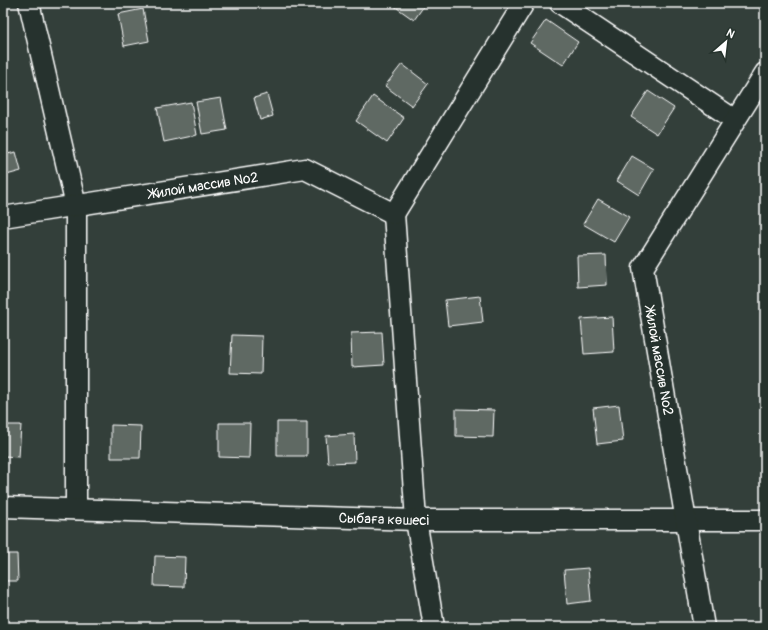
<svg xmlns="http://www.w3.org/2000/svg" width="768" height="630" viewBox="0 0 768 630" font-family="Pangolin,sans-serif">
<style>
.building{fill:#5f6964;stroke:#fff}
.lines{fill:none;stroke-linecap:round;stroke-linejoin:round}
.minor-casing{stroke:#fff;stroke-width:23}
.minor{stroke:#26332d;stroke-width:20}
.labels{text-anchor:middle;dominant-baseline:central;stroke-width:3;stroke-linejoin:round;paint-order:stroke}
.street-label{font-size:14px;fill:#fff;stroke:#26332d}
</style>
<rect width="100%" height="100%" fill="#333f3a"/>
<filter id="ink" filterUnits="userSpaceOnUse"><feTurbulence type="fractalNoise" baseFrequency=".025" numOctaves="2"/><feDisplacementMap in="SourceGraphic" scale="8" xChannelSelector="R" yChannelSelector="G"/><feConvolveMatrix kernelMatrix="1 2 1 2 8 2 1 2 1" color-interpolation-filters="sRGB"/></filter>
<g filter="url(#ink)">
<path class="building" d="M 390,3 L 426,3 L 414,20 Z
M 143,9 L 149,41 L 124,46 L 118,14 Z
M 546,20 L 578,42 L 563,65 L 530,43 Z
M 402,64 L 428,84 L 412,106 L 385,86 Z
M 648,91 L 674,108 L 657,134 L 631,117 Z
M 267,94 L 273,116 L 260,120 L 254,98 Z
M 373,96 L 404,118 L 387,143 L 356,121 Z
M 221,98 L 227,130 L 202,134 L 196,102 Z
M 191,102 L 197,135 L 164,142 L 157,108 Z
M 16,152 L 21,171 L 3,176 L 3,155 Z
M 632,156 L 654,169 L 639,195 L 617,181 Z
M 598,199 L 629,217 L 614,242 L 583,224 Z
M 606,255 L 607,285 L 578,287 L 577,256 Z
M 480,296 L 483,322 L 448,326 L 445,300 Z
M 612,317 L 614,352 L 584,354 L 581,319 Z
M 382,332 L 384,365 L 352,367 L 351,333 Z
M 232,335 L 262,336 L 261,374 L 230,373 Z
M 619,405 L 623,441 L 597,444 L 593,408 Z
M 456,409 L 494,410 L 493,437 L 456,436 Z
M 277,422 L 307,422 L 307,456 L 277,456 Z
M 219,423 L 250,423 L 249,458 L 219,457 Z
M 3,425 L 21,425 L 19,457 L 3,456 Z
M 111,425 L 141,426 L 140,458 L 111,458 Z
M 354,434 L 355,462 L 328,463 L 326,436 Z
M 3,554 L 17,554 L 18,581 L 3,581 Z
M 155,556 L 185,557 L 184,587 L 154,586 Z
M 588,568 L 591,601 L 567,604 L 564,570 Z"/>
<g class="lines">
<defs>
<g id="minor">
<path d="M 29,3 L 76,206 L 76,509"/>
<path d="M 560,3 L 735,120"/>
<path d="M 394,214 L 416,520 L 434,627"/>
<path id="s1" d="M 3,217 L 305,169 L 394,214 L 524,3"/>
<path id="s2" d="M 3,507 L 416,520 L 765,520"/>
<path d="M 704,627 L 643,268 L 765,73"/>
</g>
</defs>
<use href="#minor" class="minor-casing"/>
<use href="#minor" class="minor"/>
</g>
</g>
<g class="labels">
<g class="street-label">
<text stroke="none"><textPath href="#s1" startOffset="203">Жилой массив №2</textPath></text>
<text transform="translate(659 361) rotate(80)">Жилой массив №2</text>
<text stroke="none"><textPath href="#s2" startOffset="381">Сыбаға көшесі</textPath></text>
</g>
</g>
<rect width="768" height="630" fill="none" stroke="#26332d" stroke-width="16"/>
<rect x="8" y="8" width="752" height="614" fill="none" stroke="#fff" stroke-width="1.5" filter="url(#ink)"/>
<g transform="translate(726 42) rotate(28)" stroke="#26332d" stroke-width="3" paint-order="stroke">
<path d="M0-3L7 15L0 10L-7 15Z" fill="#ffffff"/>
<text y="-6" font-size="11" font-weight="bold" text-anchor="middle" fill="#ffffff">N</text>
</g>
</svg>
